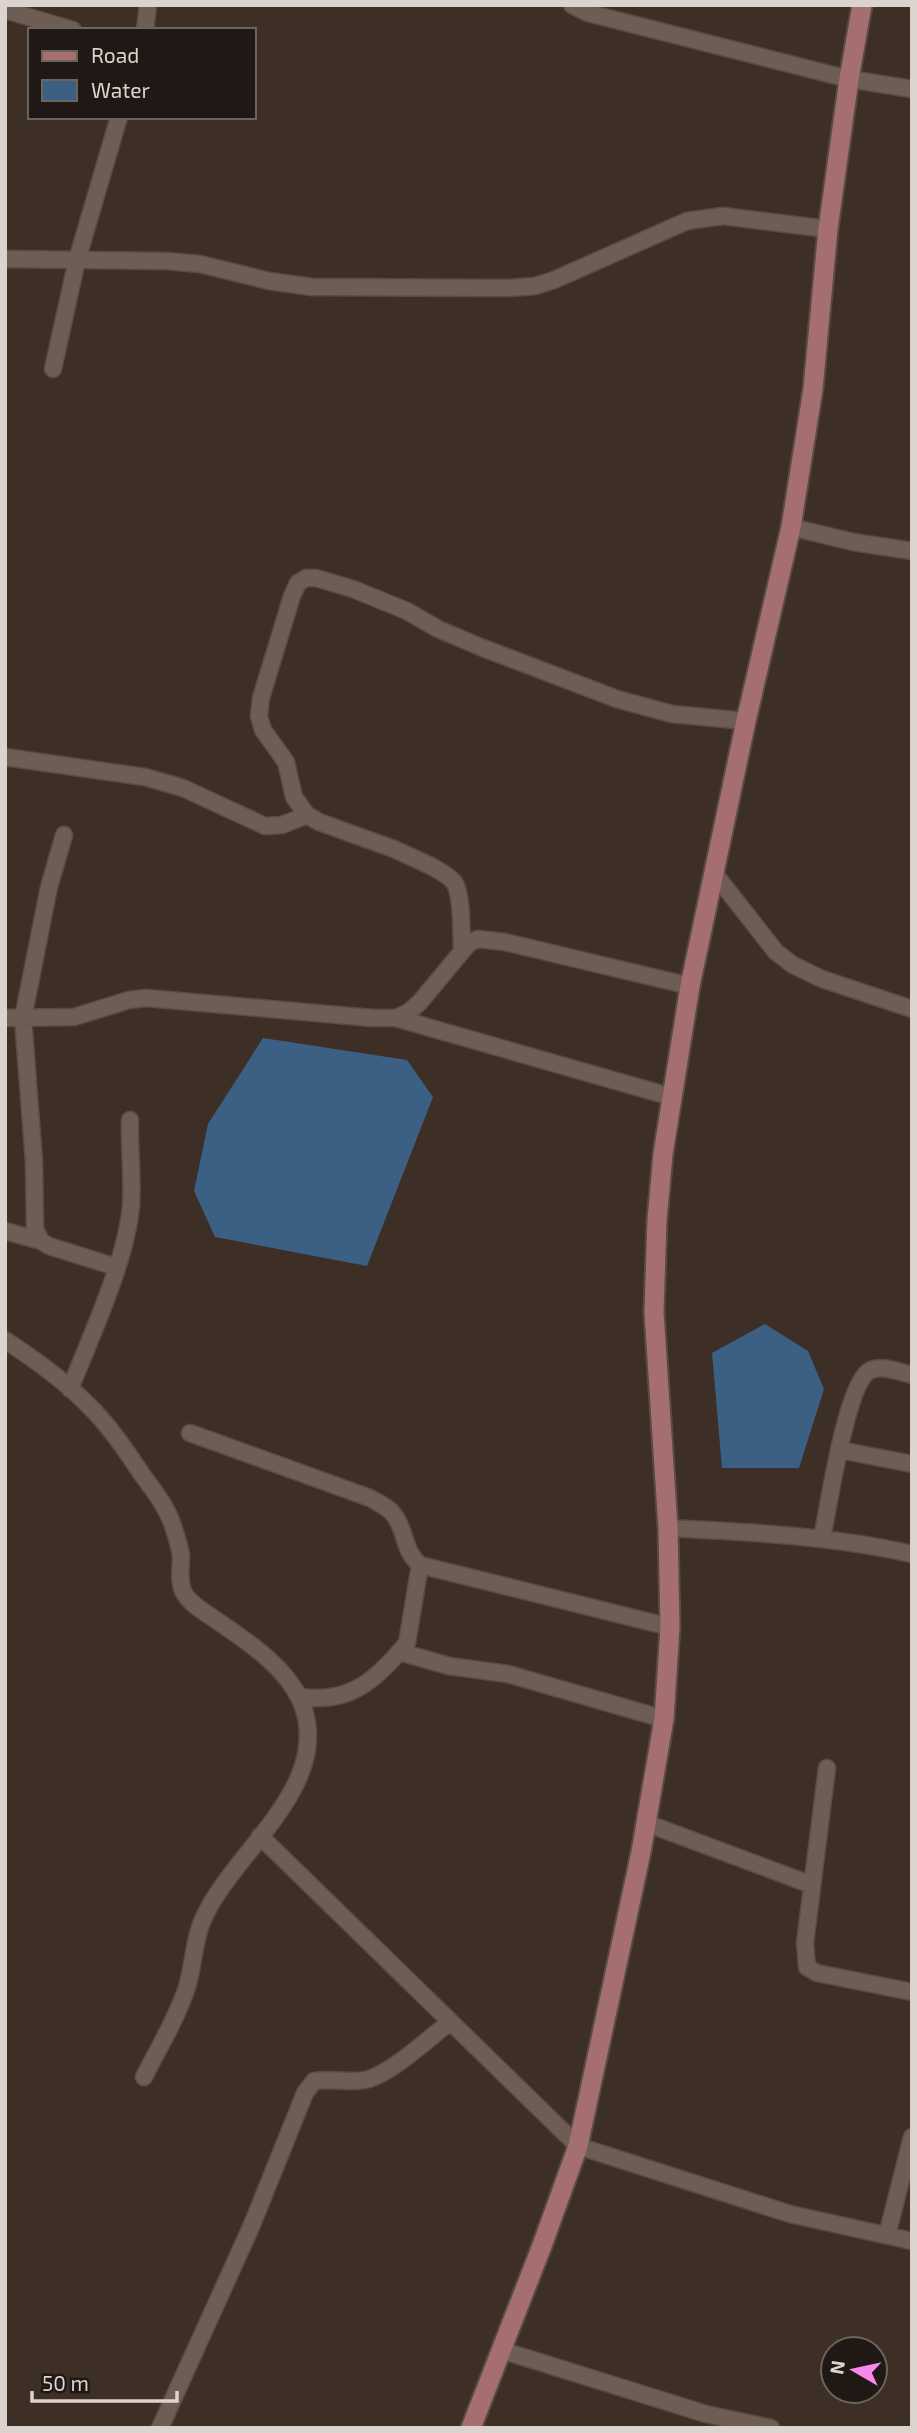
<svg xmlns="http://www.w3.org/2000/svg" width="917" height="2433" viewBox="0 0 917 2433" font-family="'Exo 2',sans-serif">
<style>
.water{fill:#3c6084}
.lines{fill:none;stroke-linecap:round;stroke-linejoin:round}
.minor-casing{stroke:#574b44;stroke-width:19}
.primary-casing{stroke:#574b44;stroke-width:23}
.minor{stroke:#6e5d54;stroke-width:16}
.primary{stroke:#a66f6f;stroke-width:19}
</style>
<rect width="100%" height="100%" fill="#3d2e26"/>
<path class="water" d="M 263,1038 L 407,1060 L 433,1097 L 367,1266 L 215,1237 L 194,1191 L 208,1124 Z
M 765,1324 L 808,1351 L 824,1389 L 799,1468 L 722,1468 L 712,1353 Z"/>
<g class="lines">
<defs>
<path id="minor" d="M 572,5 L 588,13 L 849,79 L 912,89
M 5,10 L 73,30
M 145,30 L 148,5
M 5,259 L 166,261 L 200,264 L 269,281 L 312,287 L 509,288 L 535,286 L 554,280 L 687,221 L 723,216 L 828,229
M 53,369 L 77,260 L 119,117
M 791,527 L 853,542 L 912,551
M 5,757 L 145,777 L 183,788 L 265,826 L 282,825 L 307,815
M 64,835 L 49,887 L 23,1018 L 34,1162 L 35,1229 L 41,1241 L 49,1246 L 116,1267
M 714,873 L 776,952 L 793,965 L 822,979 L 912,1009
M 462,950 C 461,933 463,896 454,882 C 448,875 438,870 431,866 L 394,849 L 319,822 L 307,815 L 294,797 L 286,762 L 263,730 L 259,716 L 261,698 L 292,596 L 298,583 L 306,578 L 316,578 L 353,589 L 407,611 L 438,629 L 483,648 L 617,699 L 672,714 L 746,721
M 5,1018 L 74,1017 L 129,1000 L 146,998 L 372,1018 L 396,1018 L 409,1012 L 420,1002 L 469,943 L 478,939 L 505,942 L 690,986
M 396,1018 L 672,1097
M 5,1231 L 41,1241
M 5,1340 C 34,1359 64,1380 88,1405 C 109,1425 127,1452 143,1476 C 154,1491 167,1507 173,1526 C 176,1535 180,1547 181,1556 C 181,1568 178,1582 184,1593 C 190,1604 206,1613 216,1620 C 246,1641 283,1664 300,1699 C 337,1782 237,1848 205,1915 C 194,1936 194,1964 187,1987 C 178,2016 158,2049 144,2077
M 70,1389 C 91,1336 126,1261 131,1206 C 133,1177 129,1148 130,1120
M 190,1433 L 370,1498 C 378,1503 389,1507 394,1515 C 407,1532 402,1549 420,1565 L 670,1627
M 840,1450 L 912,1464
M 668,1528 C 750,1532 832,1536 912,1554
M 822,1539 C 828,1509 846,1385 869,1371 C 881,1364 899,1372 912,1375
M 400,1652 L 449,1666 L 508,1674 L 664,1719
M 298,1696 C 349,1706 377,1679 407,1643 L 420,1565
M 827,1768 L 805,1943 L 807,1967 L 817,1973 L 912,1992
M 646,1823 L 812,1885
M 260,1836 L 578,2146 L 790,2214 L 912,2241
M 887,2235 L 912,2137
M 501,2350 L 706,2414 L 771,2428
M 160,2428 L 251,2227 L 305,2093 L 314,2081 C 332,2078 352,2084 369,2079 C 394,2071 429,2038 450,2022"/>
<path id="primary" d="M 471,2428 L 543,2243 L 578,2146 L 641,1852 L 664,1719 L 670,1627 L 668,1528 L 654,1312 L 657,1220 L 663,1154 L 690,986 L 746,721 L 791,527 L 813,389 L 828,229 L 849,79 L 862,5"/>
</defs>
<use href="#minor" class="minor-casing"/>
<use href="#primary" class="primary-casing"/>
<use href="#minor" class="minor"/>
<use href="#primary" class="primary"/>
</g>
<rect width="917" height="2433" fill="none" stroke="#ddd3ce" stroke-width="14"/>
<rect x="28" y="28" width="228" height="91" fill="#1f1814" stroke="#6b635e" stroke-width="2"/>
<rect x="42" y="51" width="35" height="10" fill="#a66f6f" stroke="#6b635e" stroke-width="2"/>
<text x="91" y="63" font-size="21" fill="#ddd3ce">Road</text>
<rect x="42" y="80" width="35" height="21" fill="#3c6084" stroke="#6b635e" stroke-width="2"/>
<text x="91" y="98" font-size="21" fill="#ddd3ce">Water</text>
<g transform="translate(854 2370) rotate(279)"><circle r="33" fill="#1f1814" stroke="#6b635e" stroke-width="2"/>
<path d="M0-5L12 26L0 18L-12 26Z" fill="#f888e9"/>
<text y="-10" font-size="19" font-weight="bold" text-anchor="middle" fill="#ddd3ce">N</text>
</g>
<path d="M32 2391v10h145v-10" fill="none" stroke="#ddd3ce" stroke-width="3.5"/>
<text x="42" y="2391" font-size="21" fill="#ddd3ce" stroke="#1f1814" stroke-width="5" paint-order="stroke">50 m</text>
</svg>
